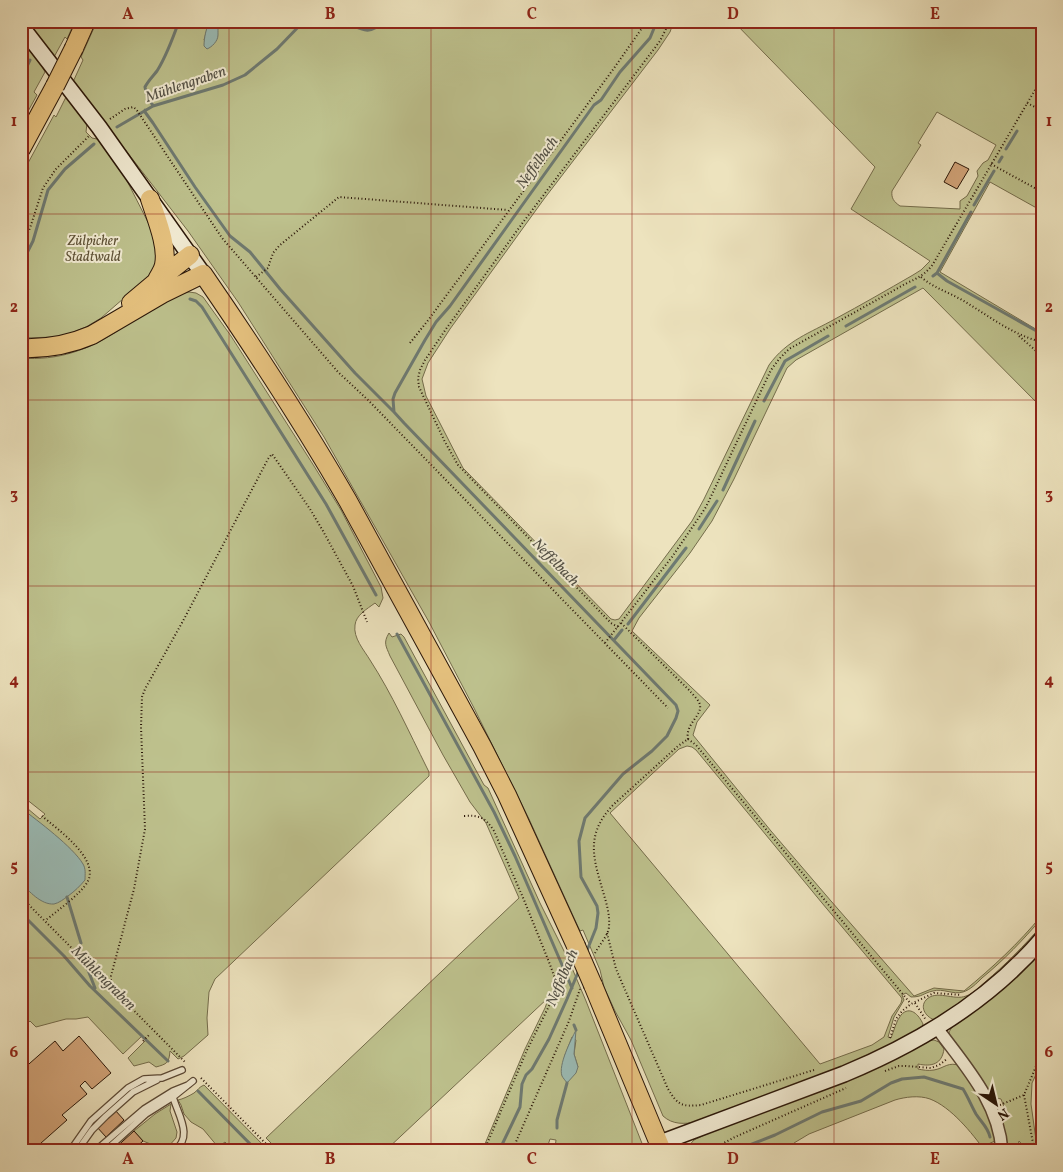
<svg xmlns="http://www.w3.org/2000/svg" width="1063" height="1172" viewBox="0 0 1063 1172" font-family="Vollkorn,serif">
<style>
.green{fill:#bec28e;stroke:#746c4b;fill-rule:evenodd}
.water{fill:#9bbdb8;stroke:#6e7a72}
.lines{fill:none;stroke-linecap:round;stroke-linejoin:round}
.stream{stroke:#6e7a72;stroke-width:3}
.building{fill:#d4a67b;stroke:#2a1608}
.lane-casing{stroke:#5b4936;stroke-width:8}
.street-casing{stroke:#5b4936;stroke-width:14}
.secondary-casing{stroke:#2a1608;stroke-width:18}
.primary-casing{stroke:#2a1608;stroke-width:20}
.path{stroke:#2a1608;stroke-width:2;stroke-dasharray:1 2.5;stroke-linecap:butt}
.lane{stroke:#f3edd5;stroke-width:5.5}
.street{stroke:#f3edd5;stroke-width:11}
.secondary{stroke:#f3edd5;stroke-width:15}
.primary{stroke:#e6c27f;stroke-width:18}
.primary-bridge-casing{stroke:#2a1608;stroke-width:20;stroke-linecap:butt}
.primary-bridge{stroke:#e6c27f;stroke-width:18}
.grid{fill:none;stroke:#8f2418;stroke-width:1;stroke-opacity:0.55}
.labels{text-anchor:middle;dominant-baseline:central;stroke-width:4;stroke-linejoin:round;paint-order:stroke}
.park-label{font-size:14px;font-style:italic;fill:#5e5237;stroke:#f3edd5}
.water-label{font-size:15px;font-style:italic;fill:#525046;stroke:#f3edd5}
.neatline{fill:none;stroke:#8f2418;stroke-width:2}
.grid-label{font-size:16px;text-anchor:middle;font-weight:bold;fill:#8f2418}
</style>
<rect width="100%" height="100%" fill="#ede3be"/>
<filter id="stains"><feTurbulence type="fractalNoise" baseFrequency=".004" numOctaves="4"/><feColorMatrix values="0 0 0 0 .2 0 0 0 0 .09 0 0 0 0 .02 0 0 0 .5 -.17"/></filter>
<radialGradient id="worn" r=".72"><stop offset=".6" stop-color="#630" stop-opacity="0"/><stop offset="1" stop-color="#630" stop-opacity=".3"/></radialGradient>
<path class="green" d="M 25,21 L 75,21 L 67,39 L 65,37 L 54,57 Z
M 97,21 L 210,21 L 208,26 L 204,40 L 217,31 L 218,27 L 223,24 L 233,21 L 674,21 L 670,32 L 658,50 L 544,199 L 450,329 L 428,363 L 422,379 L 426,396 L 463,468 L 611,619 L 615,620 L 619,619 L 692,521 L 704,499 L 769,365 C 787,340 810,333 835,319 C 861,305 887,290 913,275 L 921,270 L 930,261 L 851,209 L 875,167 L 733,21 L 1042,21 L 1042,211 L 990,182 L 940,272 L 1039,331 L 1042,332 L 1042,408 L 923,288 L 796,360 L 787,368 L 734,479 L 712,521 L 690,553 L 639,618 L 632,631 L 710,705 L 697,722 L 693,735 L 771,831 L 831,901 L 914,996 L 934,988 L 964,991 C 993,967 1018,944 1042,915 L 1042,918 C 1023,940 1004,960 982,978 C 977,983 970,990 963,992 C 953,995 943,988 933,991 C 923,993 923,997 911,997 L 906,993 L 902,995 L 904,1000 L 894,1017 L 888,1037 L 891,1038 C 894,1031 896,1021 901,1015 C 910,1005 919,1015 923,1024 L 920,1032 L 883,1052 L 697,1122 C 684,1124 673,1125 663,1116 L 631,1040 L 615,1011 L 604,987 L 600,970 L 583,930 L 580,931 L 529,819 L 474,708 L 429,622 L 324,437 L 238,302 L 188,231 L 73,82 L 83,60 L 81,57 ZM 937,112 L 996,145 L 988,160 L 983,163 L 977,171 L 978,176 L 967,196 L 960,201 L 960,209 L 900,206 C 894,202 891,198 892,191 L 921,145 L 918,143 ZM 687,746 L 692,747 L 696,750 L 822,903 L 901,997 L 902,999 L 901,1003 L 892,1016 L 884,1037 L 872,1045 L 820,1064 L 610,813 L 679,749 Z
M 21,35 L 41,64 L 45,72 L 34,92 L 37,95 L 21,124 Z
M 67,95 L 87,123 L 86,132 L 92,138 L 97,139 L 101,142 L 122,171 L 157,240 L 157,263 L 147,278 L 131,292 L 101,318 L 86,327 L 71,333 L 56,337 L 21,338 L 21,176 L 54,115 L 56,117 Z
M 189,292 L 196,293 L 203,297 L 231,336 L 314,466 L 341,510 L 381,587 L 383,598 L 379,607 L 375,603 C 367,609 356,615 355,625 C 353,638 364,650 370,660 C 392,694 409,732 427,768 L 429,772 L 429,776 L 215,979 L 209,992 L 207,1018 L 208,1035 L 184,1056 L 178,1059 L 170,1051 C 169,1063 167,1064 156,1067 L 149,1062 L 134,1066 L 128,1058 L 146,1040 L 142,1036 L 123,1054 L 88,1017 L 76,1019 L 66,1019 L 36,1027 L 30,1021 L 21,1029 L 21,803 L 40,819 L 45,814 L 21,795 L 21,358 C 58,361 88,350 119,330 C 132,321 144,312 158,305 C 168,300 178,294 189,292 Z
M 389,633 L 392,637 L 401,634 L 404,637 L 484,785 L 488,788 L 540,903 L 569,961 L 586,1001 L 645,1151 L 553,1151 L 555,1148 L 556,1140 L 550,1139 L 546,1151 L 482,1151 L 525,1049 L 545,1008 L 549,997 L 385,1151 L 279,1151 L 266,1138 L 519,898 L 486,823 L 470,802 L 443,755 L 390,656 C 386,646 383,643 389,633 ZM 572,1037 L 576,1040 L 574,1054 L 578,1067 L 562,1068 L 565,1055 Z
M 1042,925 L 1042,931 L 1014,961 L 961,1005 L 935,1020 C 927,1018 919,1008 926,1000 C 936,989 954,1001 966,996 C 973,994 979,987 985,982 C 1005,965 1024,946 1042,925 Z
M 1042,948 L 1042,1062 L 1032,1083 L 1031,1104 L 1036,1140 L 1041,1151 L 1028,1151 L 1019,1141 L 1017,1151 L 1006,1151 L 999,1113 L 1004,1107 L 1001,1099 L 992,1097 L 985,1084 L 950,1037 L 949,1032 L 954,1024 Z
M 934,1040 L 939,1042 L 944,1049 C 942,1064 932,1067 918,1064 L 918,1069 C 923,1070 928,1071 934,1070 C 945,1068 948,1061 961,1066 C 975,1090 992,1113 995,1141 L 986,1145 L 985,1147 L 991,1151 L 985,1151 C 972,1133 951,1107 930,1099 C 919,1095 905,1097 895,1100 L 809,1134 L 794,1143 L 787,1151 L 684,1151 L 694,1140 L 721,1127 L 927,1041 Z
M 204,1085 L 269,1151 L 234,1151 L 225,1142 L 218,1147 L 203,1129 L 191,1122 L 184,1114 L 181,1105 L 178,1100 C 183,1099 189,1096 194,1093 C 198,1090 199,1087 204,1085 Z
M 171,1104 L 170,1111 L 177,1132 L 176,1138 L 168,1147 L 163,1149 L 143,1141 L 134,1131 L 155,1114 Z"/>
<path class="water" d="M 210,21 C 217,23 225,21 233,21 L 223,24 L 218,27 C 218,29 218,32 218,35 C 218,41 212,47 207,49 L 204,46 C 204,38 206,28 210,21 Z
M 21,808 C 38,821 73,847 83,864 C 86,869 85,874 85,880 C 80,886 75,891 68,896 C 64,899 59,903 54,904 C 41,905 29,891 21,883 Z
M 576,1030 L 574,1054 L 578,1067 L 576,1073 L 567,1083 C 565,1080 563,1078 562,1076 C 558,1065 571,1040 576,1030 Z"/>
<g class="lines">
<path class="stream" d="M 343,21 C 362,29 367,37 385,21
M 21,79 L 30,60
M 153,106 L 146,92 L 145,87 C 148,81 153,76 157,71 C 167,55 173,38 179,21
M 145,110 L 145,112 L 153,123 L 195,187 L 230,236 L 250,252 L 280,289 L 355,373 L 394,412
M 117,127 L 153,106 L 223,85 L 245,75 L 277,49 L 304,21
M 1006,149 L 1017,131
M 999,162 L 1002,157
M 974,205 L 994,171
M 21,265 L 33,241 L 48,190 L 65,169 L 94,144
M 937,273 L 947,281 L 1042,334
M 933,276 L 937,273 L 971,212
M 190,299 L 196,301 L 202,307 L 326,504 L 376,595
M 846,326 L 915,287
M 764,401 L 785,361 L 828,336
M 723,490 L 755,421
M 699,529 L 717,501
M 628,624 L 686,548
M 397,634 L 494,812 L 515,856 L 572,988
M 614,640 L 622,630
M 67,897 L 81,943
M 21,913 L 64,956 L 90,986 L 168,1061
M 1035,936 L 1042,928
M 586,953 L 596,928 L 598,913 L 597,906 L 581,877 L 579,841 L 585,818 L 623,774 L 652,751 L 667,736 L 676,718 L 678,711 L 676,705 L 404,423 L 394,412 L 393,399 L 395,393 L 425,340 L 436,322 L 450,306 L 594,105 L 601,100 L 620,72 L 650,38 L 657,21
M 88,970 L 95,988
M 574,1025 L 576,1030
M 198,1091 L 257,1151
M 557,1128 L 557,1120 L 567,1083
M 499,1151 L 520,1107 L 522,1084 L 526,1075 L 532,1069 L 549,1039 L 567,999 L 579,970
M 734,1151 L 775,1135 L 822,1112 L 861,1101 L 891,1083 L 902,1079 L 924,1077 L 963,1089 C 968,1097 971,1105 976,1114 C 981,1122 988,1127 990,1137"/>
</g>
<path class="building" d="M 955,162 L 969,169 L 957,189 L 944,182 Z
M 79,1036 L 111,1073 L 92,1089 L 85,1081 L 80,1086 L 87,1094 L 62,1115 L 67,1120 L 32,1151 L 21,1151 L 21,1071 L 55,1041 L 63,1051 Z
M 115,1110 L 124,1120 L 106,1137 L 96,1126 Z
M 134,1131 L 143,1141 L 132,1151 L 112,1151 Z"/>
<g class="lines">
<defs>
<path id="lane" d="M 173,1097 C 178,1115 194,1137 174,1151
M 70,1151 L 91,1121 L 128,1088 L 144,1079 L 162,1078 L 182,1070
M 77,1151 L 92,1130 L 106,1116 L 133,1092 L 157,1080
M 95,1151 L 144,1109 L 173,1091 L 188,1085
M 105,1151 L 146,1114 L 173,1097 L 193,1081"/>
<path id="street" d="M 937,1028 C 964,1065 999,1102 1002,1151"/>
<path id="secondary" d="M 21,26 L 99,127 L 203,274
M 660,1143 L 844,1074 C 919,1043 989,1001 1042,939"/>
<path id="primary" d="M 74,48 L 86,21
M 21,149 L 55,86
M 150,199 C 156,218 168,246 164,265 C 163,271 159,275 157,280
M 131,303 L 156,282 L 190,255
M 21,348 C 46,349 69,345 92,335 L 162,294 L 203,274 C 254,348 303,423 348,501 L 482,746 L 507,795 L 576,946
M 593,985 L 662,1151"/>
</defs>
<use href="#lane" class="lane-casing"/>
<use href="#street" class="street-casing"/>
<use href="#secondary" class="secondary-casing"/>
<use href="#primary" class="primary-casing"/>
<path class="path" d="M 39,27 L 43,21
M 1027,103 L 1037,108 L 1042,115
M 110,119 L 125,109 L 133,107 L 136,109 L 222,238 L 338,372 L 368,400 L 668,708
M 991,164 L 1042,192
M 21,249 L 30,228 L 43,188 L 56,169 L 89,136
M 256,277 L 268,268 L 273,253 L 280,245 L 339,197 L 508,210
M 921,277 C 934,288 948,292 962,300 C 988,315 1012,335 1042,342
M 1019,336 L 1042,356
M 410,343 L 429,319 L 612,71 L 647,21
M 621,623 L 690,691 C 693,695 699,700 700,705 C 702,716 685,724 688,739
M 618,627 L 611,623 L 458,465 L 445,442 L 419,387 L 418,378 L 420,370 L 425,360 L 446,329 L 524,221 L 660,41 L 670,21
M 605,643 L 672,557 L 706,507 L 771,370 L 779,359 L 789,349 L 907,283 C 918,278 926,274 933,264 L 1042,78
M 688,739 L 696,745 L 911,1004
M 42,816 C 57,829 99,858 88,881 C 82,893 57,911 46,920
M 464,816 C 479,815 485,817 494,831 L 524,900 L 549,962 L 556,981 L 555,994 L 527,1050 L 484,1151
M 21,897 L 185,1062
M 1037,927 L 1042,921
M 607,933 L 616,969 L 668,1089 C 678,1105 681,1107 701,1105 L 814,1070
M 595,953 C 599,945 609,935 609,926 C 610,916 607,905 604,895 C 594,860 584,836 613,805 L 678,746 L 688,739
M 111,987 L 111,976 L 134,889 L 145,829 L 141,727 L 142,697 L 145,689 L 183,621 L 268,459 L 272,454 L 310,509 L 323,531 L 353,586 L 367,622
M 915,1003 L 926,1020
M 890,1038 L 896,1019 L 902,1011 L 911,1004 L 934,993 L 961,995
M 143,1041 L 149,1035
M 885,1071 L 899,1066 L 906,1066 L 931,1068 L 939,1065 L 947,1059
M 201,1078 L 273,1151
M 1024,1095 L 1033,1143 L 1036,1151
M 1000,1105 L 1024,1095 L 1042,1052
M 512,1151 L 569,1021 L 580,989
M 709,1151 L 735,1137 L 846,1088"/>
<use href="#lane" class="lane"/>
<use href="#street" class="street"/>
<use href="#secondary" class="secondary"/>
<use href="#primary" class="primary"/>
<defs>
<path id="primary-bridge" d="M 55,86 L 74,48
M 576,946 L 593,985"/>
</defs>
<use href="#primary-bridge" class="primary-bridge-casing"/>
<use href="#primary-bridge" class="primary-bridge"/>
</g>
<path class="grid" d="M 229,21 L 229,1151M 431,21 L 431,1151M 632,21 L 632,1151M 834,21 L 834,1151M 21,214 L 1042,214M 21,400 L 1042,400M 21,586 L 1042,586M 21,772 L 1042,772M 21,958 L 1042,958"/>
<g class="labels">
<g class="park-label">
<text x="93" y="241">Zülpicher<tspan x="93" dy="16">Stadtwald</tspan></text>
</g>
<g class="water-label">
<text transform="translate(186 85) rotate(-19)">Mühlengraben</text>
<text transform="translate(538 163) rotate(-54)">Neffelbach</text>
<text transform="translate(555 563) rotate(46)">Neffelbach</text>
<text transform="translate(563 978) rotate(-67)">Neffelbach</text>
<text transform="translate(103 979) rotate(45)">Mühlengraben</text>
</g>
</g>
<rect width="1063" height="1172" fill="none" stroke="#ede3be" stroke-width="55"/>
<g transform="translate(996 1104) rotate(145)" stroke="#f3edd5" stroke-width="4" paint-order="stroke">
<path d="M0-4L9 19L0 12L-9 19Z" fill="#2a1608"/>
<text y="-8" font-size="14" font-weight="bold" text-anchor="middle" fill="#2a1608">N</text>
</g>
<rect x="28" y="28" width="1008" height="1116" class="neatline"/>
<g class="grid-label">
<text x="128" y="19">A</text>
<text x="330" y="19">B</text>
<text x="532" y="19">C</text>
<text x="733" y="19">D</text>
<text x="935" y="19">E</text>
<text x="14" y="126">1</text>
<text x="1049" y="126">1</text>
<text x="14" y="312">2</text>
<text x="1049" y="312">2</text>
<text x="14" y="499">3</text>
<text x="1049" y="499">3</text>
<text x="14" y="685">4</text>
<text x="1049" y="685">4</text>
<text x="14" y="871">5</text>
<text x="1049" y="871">5</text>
<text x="14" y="1057">6</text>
<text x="1049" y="1057">6</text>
<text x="128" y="1164">A</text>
<text x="330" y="1164">B</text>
<text x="532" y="1164">C</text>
<text x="733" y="1164">D</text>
<text x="935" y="1164">E</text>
</g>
<rect width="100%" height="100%" filter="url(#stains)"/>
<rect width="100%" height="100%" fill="url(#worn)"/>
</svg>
